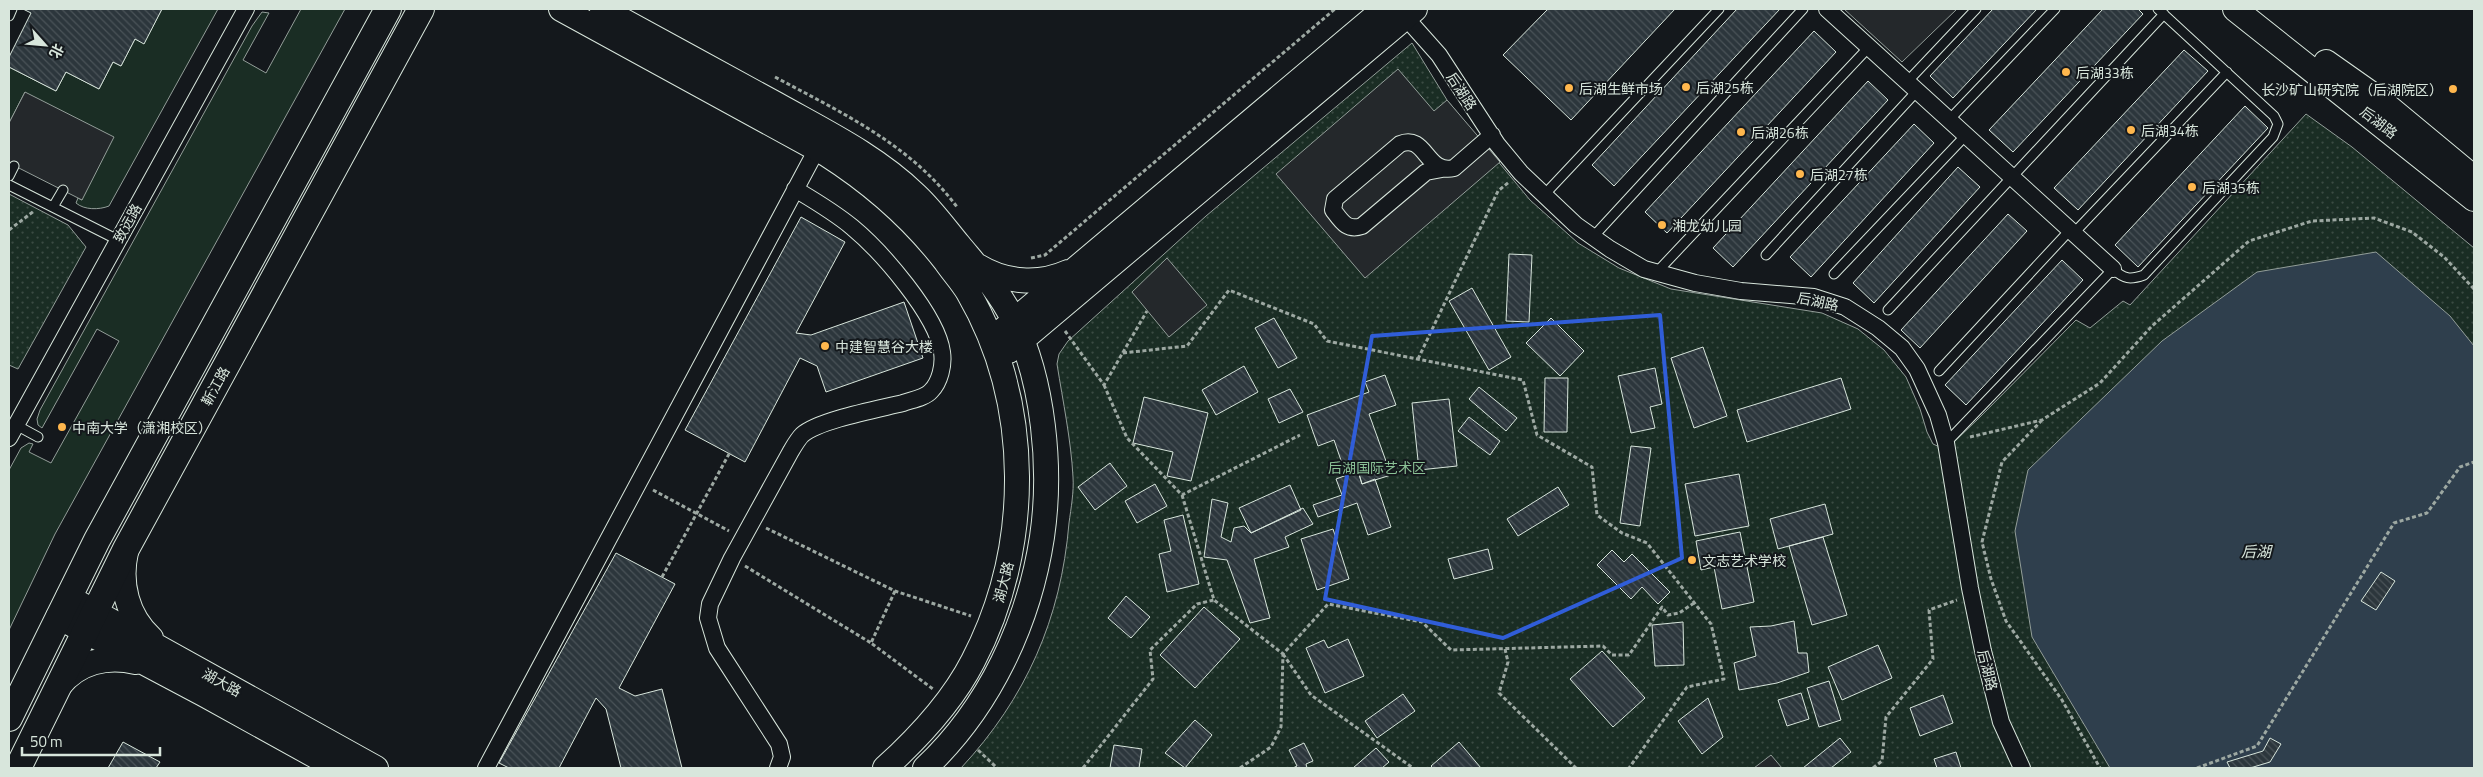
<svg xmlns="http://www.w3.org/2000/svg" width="2483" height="777" viewBox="0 0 2483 777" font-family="'Titillium Web','Noto Sans SC',sans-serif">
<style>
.grass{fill:#1a2d24;stroke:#939e99}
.park{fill:url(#park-dots);stroke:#939e99}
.parking{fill:#24282b;stroke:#939e99}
.water{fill:#2f3f4d;stroke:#939e99}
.building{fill:url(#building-back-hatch);stroke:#d8e6dc}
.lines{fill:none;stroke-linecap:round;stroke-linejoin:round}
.service-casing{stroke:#d8e6dc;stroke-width:11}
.minor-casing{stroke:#d8e6dc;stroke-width:18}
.secondary-casing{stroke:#d8e6dc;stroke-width:26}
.primary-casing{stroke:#d8e6dc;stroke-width:28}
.path{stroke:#9da8a2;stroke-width:3;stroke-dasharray:4 2.5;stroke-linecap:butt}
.service{stroke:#14181c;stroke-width:9}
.minor{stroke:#14181c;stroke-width:16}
.secondary{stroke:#14181c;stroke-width:24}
.primary{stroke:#14181c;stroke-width:26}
.path-bridge{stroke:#9da8a2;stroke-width:3;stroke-dasharray:4 2.5;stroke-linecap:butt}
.marked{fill:none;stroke:#305dd8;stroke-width:4;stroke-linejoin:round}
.poi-dot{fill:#ffb74d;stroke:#14181c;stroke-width:2}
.labels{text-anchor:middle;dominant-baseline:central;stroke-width:4;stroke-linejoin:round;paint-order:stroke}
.poi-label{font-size:14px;fill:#d8e6dc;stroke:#14181c;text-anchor:start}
.street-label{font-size:14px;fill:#d8e6dc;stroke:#14181c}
.park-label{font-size:14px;fill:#8ac095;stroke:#14181c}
.water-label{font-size:15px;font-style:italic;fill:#d8e6dc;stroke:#14181c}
</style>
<defs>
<pattern id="park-dots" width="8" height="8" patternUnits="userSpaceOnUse" patternTransform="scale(1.25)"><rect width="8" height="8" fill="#1a2d24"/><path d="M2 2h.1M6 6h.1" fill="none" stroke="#3b4b43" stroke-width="1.8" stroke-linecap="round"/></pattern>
<pattern id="building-back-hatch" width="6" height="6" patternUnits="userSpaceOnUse" patternTransform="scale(1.25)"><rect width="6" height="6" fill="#2c363c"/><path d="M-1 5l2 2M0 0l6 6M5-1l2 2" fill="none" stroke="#4a5358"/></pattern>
</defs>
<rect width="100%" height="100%" fill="#14181c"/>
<path class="grass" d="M 162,9 L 218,9 L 109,206 C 99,210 84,210 76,203 L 78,198 L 82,200 L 25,92 L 9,123 L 9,67 L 56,91 L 66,72 L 99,89 L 113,62 L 121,66 L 135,39 L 144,43 Z
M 301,9 L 345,9 L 55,534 L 9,630 L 9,470 L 21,448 L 29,443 L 33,444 L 29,452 L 51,463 L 119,341 L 97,329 L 42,428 L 38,425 L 37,419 L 40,410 L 252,26 L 262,12 L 269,13 L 243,60 L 266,73 Z"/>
<path class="park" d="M 1412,43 L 1447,100 L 1530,200 L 1578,243 L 1619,268 L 1671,289 L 1822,313 L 1858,329 L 1884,350 L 1906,377 L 1920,409 L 1927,432 L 1933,444 L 1942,448 L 1954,442 L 1978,419 L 2076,320 L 2090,328 L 2123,301 L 2130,305 L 2306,114 L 2352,147 L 2474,248 L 2474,768 L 961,768 C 1026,698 1061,619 1069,523 C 1071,508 1074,492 1073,477 C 1071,440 1063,402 1057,364 L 1059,354 L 1068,341 L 1206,216 Z
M 9,194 L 68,225 L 86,247 L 18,369 L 9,365 Z"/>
<path class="parking" d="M 1844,9 L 1957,9 L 1902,62 Z
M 1398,69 L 1434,111 L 1447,100 L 1500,162 L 1365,278 L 1276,174 Z
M 25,92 L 114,137 L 82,200 L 9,163 L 9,123 Z
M 1167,258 L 1207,305 L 1169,337 L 1132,292 Z
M 1771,755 L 1782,768 L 1754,768 Z"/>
<path class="water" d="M 2376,252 L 2450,316 L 2474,346 L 2474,768 L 2110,768 L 2032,637 L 2015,531 L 2028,470 L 2162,341 L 2257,272 Z"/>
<path class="building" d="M 23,9 L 162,9 L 144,44 L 135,39 L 121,66 L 113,62 L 99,89 L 66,72 L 56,91 L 9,67 L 9,57 L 31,13 Z
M 1548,9 L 1675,9 L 1571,120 L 1503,55 Z
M 1737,9 L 1780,9 L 1614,186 L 1592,165 Z
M 1993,9 L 2037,9 L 1953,98 L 1930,76 Z
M 2103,9 L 2138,9 L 2143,14 L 2013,152 L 1989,130 Z
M 1814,31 L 1836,52 L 1667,233 L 1645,212 Z
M 2184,50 L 2208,71 L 2078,210 L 2054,188 Z
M 1868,81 L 1888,100 L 1733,267 L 1713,248 Z
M 2245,106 L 2268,128 L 2138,267 L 2115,245 Z
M 1914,124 L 1934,143 L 1811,277 L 1790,257 Z
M 1958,167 L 1980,187 L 1874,303 L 1853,283 Z
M 2008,214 L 2027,231 L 1920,348 L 1901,330 Z
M 801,217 L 845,242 L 796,333 L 811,335 L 904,302 L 923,358 L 826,392 L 817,366 L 800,358 L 745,462 L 685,430 Z
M 1509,254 L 1532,255 L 1529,322 L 1506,321 Z
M 2062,260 L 2083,280 L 1966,405 L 1945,385 Z
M 1472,288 L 1511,357 L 1489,370 L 1449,301 Z
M 1274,318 L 1297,358 L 1278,368 L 1255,328 Z
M 1551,318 L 1584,351 L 1560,376 L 1526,343 Z
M 1703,347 L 1727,416 L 1694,428 L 1671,358 Z
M 1244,366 L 1258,392 L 1216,415 L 1202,390 Z
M 1655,368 L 1662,404 L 1650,407 L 1655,428 L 1631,433 L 1618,376 Z
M 1385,375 L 1396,405 L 1369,414 L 1391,475 L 1362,484 L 1358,471 L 1346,475 L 1334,440 L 1318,446 L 1307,415 L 1369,392 L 1365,382 Z
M 1545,378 L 1568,378 L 1567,432 L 1544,432 Z
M 1841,378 L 1851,409 L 1747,442 L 1737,410 Z
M 1479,387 L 1517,418 L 1506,431 L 1469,399 Z
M 1290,389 L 1303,412 L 1279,423 L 1268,399 Z
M 1144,397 L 1208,413 L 1191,481 L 1167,476 L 1173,452 L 1133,443 Z
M 1449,399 L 1457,466 L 1419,470 L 1412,403 Z
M 1469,417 L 1500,441 L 1490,455 L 1458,431 Z
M 1631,446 L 1651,448 L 1640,526 L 1620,523 Z
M 1110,463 L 1127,486 L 1095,510 L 1078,487 Z
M 1358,471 L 1362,484 L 1375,479 L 1391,527 L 1368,535 L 1357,503 L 1318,517 L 1313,505 L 1342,495 L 1336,479 Z
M 1739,474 L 1749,526 L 1695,536 L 1685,484 Z
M 1155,484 L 1167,506 L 1137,523 L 1125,501 Z
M 1290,485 L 1301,510 L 1251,533 L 1239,508 Z
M 1558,487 L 1569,505 L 1518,536 L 1507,519 Z
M 1212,499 L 1228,503 L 1221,537 L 1231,542 L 1234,528 L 1244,526 L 1251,533 L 1303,508 L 1313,524 L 1285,537 L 1289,547 L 1254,559 L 1270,618 L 1250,623 L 1227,560 L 1204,557 Z
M 1825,504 L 1833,534 L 1778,549 L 1770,519 Z
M 1183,515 L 1199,584 L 1167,592 L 1159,554 L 1171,551 L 1164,520 Z
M 1333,529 L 1349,579 L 1317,590 L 1301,539 Z
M 1740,532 L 1754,602 L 1722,609 L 1714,567 L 1701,570 L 1696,541 Z
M 1823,537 L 1847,615 L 1812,625 L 1789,546 Z
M 1488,549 L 1493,569 L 1454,579 L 1448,559 Z
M 1612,550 L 1624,562 L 1632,554 L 1670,592 L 1658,604 L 1642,587 L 1631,599 L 1597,565 Z
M 616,553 L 675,584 L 619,688 L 635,696 L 662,689 L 682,768 L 621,768 L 606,709 L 596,698 L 559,768 L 509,768 L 499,763 Z
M 2381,572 L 2395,581 L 2376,610 L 2361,601 Z
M 1126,596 L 1150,617 L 1131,638 L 1108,618 Z
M 1204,607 L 1240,639 L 1195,688 L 1160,655 Z
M 1794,621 L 1798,653 L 1807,653 L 1809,672 L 1777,683 L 1739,690 L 1734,663 L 1756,656 L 1750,627 L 1771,626 Z
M 1683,622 L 1684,665 L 1655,666 L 1652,625 Z
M 1348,639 L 1364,676 L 1325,693 L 1306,648 L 1324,640 L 1328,648 Z
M 1878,645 L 1892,678 L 1842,700 L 1828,667 Z
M 1602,651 L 1645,698 L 1613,727 L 1570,679 Z
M 1829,681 L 1841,720 L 1819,727 L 1807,688 Z
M 1801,693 L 1809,719 L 1787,726 L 1778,700 Z
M 1403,694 L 1415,711 L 1377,738 L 1365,721 Z
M 1943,695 L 1953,723 L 1920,736 L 1910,708 Z
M 1708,698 L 1723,737 L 1702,754 L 1678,721 Z
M 1195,720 L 1212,735 L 1185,768 L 1165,753 Z
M 1840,738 L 1851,752 L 1831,768 L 1803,768 Z
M 2270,738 L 2281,744 L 2270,762 L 2250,768 L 2230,768 L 2227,762 L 2263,751 Z
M 123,742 L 160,762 L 156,768 L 108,768 Z
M 1459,742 L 1481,768 L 1433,768 L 1431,766 Z
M 1304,743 L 1313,761 L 1306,764 L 1307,768 L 1293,768 L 1297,766 L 1289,750 Z
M 1114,745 L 1142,749 L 1139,768 L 1110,768 Z
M 1376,748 L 1389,762 L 1382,768 L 1353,768 Z
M 1956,752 L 1961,768 L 1937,768 L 1934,759 Z"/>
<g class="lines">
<defs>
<path id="service" d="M 9,16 L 12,9
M 1907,82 L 1976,9
M 1950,119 L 2055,9
M 9,176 L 14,166
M 9,185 L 118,240
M 1545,194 L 1719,9
M 53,207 L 63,190
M 2074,233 L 2227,72
M 1593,237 L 1803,9
M 1766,255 L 1917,91
M 1657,272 L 1869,47
M 1834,274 L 1967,134
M 1888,310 L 2164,14
M 1939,371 L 2071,229
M 16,425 L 38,437
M 1946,443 L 2113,269 C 2124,279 2130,280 2144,275 L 2273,137 L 2278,124 L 2274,116 L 2158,9"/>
<path id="minor" d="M 1827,9 L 2113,269
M 1399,10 L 1439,55 L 1497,144 L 1521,173 L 1576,225 L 1610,249 L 1644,269 L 1695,283 L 1741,291 L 1814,297 L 1845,307 L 1878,328 L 1902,348 L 1917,369 L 1938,415 L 1946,443 L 1970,588 L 1983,651 L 2001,722 L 2022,768
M 1442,169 L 1426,172 L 1362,226 C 1347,231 1342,222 1333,210 L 1335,199 L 1400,144 C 1426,133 1426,175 1454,168 L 1492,135
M 9,438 L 246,9
M 486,768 L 817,149
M 778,768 L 782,757 L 779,744 L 717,648 L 708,618 L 710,604 L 732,558 L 791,451 C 794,446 798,439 802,435 C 819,420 879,409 903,403 C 911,400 925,398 931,391 C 940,382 944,365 942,352 C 937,315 881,251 852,227 C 834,212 815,201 795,189"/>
<path id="secondary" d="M 561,9 L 826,154 C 873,184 912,218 946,262 C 953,272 962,282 968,292 C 1033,404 1032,548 973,661 C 953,700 917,739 885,768
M 602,9 C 660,41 718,72 776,104 C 824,131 876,156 916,195 C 932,210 945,228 959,245 C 978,268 999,291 1013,319 C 1044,381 1052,469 1042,537 C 1029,623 989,708 925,768
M 2235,9 L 2474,199
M 2326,62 L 2380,100 L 2474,178
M 978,266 C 1006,283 1039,285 1068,272
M 1003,330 L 1384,9
M 1009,351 L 1415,9
M 126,552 C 119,583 127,616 151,638
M 68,597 L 376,768
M 58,617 L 205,695 L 337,768
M 59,686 C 78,662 107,655 136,662"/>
<path id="primary" d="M 9,718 L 97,540 L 388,9
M 18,768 L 126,549 L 421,9"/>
</defs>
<use href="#service" class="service-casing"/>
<use href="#minor" class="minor-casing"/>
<use href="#secondary" class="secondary-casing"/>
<use href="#primary" class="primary-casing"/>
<path class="path" d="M 775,77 C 842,113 910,144 957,207
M 9,230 L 34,211
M 1031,258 L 1045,255 L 1335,9
M 1065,331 L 1104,385 L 1147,311
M 1123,353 L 1187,346 L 1229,290 L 1314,324 L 1327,341 L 1523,380 L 1537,435 L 1592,467 L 1597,515 L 1622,533 L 1647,543 L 1711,624 L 1724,679 L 1687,687 L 1629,768
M 1418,359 L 1498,191 L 1509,182
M 1104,385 L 1127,438 L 1182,495 L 1300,435
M 2042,420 L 2002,462 L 1982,542 L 1991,579 L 2006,621 L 2062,700 L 2100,768
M 1970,437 L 2042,420 L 2100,383 L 2152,326 L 2249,241 L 2312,221 L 2374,218 L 2412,232 L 2444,257 L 2474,289
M 653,490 L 729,531
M 1182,495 L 1214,600 L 1283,654 L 1328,604 L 1422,622 L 1451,650 L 1603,646 L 1612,655 L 1629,655 L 1662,607 L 1668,615 L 1679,613 L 1694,603
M 766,528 L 895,591 L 971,616
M 745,566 L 871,643
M 662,577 L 729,454
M 895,591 L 871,643 L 933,689
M 1505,649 L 1508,662 L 1499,693 L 1576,768
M 1283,654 L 1311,695 L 1413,768
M 978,750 L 997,768
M 1083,768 L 1153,679 L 1150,650 L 1197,604 L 1214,600
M 1240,768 L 1271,747 L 1281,727 L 1283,654
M 1873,768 L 1882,761 L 1886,717 L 1933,659 L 1929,610 L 1957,600"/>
<use href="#service" class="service"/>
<use href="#minor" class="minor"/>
<use href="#secondary" class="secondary"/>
<use href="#primary" class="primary"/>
<path class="path-bridge" d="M 2197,768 L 2257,746 L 2394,523 L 2427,513 L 2460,467 L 2474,462"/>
</g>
<path class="marked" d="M 1660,315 L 1682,558 L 1503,638 L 1325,599 L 1372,336 Z"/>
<g class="poi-dot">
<circle cx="2066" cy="72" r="5"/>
<circle cx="1686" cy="87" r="5"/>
<circle cx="1569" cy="88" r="5"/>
<circle cx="2453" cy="89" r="5"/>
<circle cx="2131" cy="130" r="5"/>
<circle cx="1741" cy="132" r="5"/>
<circle cx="1800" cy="174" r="5"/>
<circle cx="2192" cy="187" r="5"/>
<circle cx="1662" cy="225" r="5"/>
<circle cx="825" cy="346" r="5"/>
<circle cx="62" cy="427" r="5"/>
<circle cx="1692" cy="560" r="5"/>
</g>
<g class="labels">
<g class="poi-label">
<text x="2076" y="72">后湖33栋</text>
<text x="1696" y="87">后湖25栋</text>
<text x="1579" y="88">后湖生鲜市场</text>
<text x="2443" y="89" text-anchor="end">长沙矿山研究院（后湖院区）</text>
<text x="2141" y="130">后湖34栋</text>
<text x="1751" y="132">后湖26栋</text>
<text x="1810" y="174">后湖27栋</text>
<text x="2202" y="187">后湖35栋</text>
<text x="1672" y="225">湘龙幼儿园</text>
<text x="835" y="346">中建智慧谷大楼</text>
<text x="72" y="427">中南大学（潇湘校区）</text>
<text x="1702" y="560">文志艺术学校</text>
</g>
<g class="street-label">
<text transform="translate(1462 91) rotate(57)">后湖路</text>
<text transform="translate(2379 122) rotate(38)">后湖路</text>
<text transform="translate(127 223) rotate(-61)">致远路</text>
<text transform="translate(1818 301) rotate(12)">后湖路</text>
<text transform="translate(215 386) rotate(-61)">靳江路</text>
<text transform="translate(1003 582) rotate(-75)">湖大路</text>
<text transform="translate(1988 670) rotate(76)">后湖路</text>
<text transform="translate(222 682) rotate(29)">湖大路</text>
</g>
<g class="park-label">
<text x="1377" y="467">后湖国际艺术区</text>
</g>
<g class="water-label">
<text x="2256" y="551">后湖</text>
</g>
</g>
<rect width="2483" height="777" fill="none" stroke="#d8e6dc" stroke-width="20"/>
<g transform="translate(45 45) rotate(117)" stroke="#14181c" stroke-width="4" paint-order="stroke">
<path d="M0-4L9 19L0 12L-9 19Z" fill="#d8e6dc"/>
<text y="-8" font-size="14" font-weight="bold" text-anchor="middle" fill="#d8e6dc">北</text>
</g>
<path d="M22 747v8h138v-8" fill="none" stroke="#d8e6dc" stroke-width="2.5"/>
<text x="30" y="747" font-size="15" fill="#d8e6dc" stroke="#14181c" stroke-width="4" paint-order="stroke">50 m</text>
</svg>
